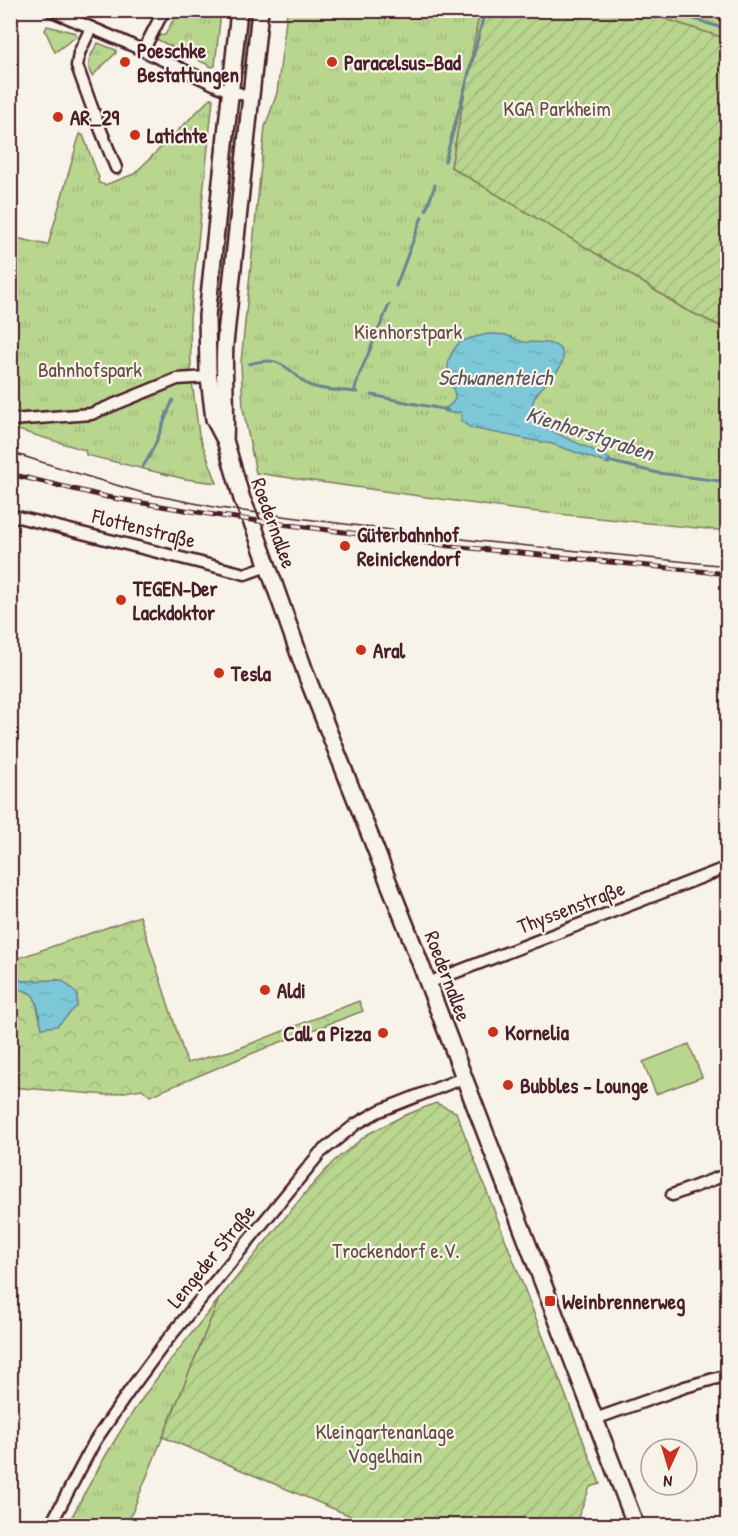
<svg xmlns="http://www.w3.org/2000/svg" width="738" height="1536" viewBox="0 0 738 1536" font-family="'Patrick Hand',sans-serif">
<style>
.grass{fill:url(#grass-tufts);stroke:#827a5d;stroke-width:1.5}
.forest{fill:url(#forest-crowns);stroke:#827a5d;stroke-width:1.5}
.garden{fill:url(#garden-furrows);stroke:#827a5d;stroke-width:1.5}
.pitch{fill:#b9d68f;stroke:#827a5d;stroke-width:1.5}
.water{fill:url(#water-ripples);stroke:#678493;stroke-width:1.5}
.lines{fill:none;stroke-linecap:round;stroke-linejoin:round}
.stream{stroke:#678493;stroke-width:3}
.minor-casing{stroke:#4a1f2b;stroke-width:15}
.primary-casing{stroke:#4a1f2b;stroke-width:20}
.minor{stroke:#f7f3e8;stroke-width:10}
.primary{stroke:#f7f3e8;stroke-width:15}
.tram{stroke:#4a1f2b;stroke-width:1.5}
.rail-casing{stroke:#4a1f2b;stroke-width:5}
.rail{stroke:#f7f3e8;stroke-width:3;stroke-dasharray:9;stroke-linecap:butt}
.poi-dot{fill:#c8321e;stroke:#f7f3e8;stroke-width:2}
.labels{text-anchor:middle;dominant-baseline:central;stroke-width:4.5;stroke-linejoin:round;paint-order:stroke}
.poi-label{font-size:21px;font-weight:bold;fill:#4a1f2b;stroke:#f7f3e8;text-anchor:start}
.park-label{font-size:21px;fill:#664d44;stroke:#f7f3e8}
.street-label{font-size:21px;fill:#4a1f2b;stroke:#f7f3e8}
.water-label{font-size:22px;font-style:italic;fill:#59525f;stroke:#f7f3e8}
</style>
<defs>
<pattern id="grass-tufts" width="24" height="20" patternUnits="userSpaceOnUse" patternTransform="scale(1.5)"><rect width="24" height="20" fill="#b9d68f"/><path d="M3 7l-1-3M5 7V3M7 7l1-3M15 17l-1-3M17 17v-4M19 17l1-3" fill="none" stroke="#a1b77c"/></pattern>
<pattern id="forest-crowns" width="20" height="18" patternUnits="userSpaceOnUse" patternTransform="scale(1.5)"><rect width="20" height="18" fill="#b9d68f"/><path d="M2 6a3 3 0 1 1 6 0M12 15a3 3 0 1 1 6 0" fill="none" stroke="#a1b77c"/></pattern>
<pattern id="garden-furrows" width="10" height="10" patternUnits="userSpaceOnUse" patternTransform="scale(1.5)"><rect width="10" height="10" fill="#b9d68f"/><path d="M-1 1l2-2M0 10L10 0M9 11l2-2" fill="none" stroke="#a1b77c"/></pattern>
<pattern id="water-ripples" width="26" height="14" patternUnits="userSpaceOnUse" patternTransform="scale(1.5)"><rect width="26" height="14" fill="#7bc8d9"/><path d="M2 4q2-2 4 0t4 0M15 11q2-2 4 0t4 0" fill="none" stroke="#6cabba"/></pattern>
</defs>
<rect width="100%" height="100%" fill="#f7f3e8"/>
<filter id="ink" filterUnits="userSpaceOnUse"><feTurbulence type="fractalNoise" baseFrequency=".0167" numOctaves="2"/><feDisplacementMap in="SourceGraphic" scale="12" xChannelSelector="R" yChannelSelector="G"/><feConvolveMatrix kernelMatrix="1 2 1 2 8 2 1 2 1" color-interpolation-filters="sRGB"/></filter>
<g filter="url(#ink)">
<path class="grass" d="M 718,10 L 727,13 L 727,39 L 641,11 Z
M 178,11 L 221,11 L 215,66 L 212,67 L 156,39 L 158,36 L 165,35 Z
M 246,11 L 254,11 L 247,75 L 240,71 Z
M 287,11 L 480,11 L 451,167 L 622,269 L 684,309 L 727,329 L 727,531 L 519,510 L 256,473 L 243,409 L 241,362 L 265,127 L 277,93 Z
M 47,26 L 76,33 L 77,36 L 55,52 L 45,30 Z
M 98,43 L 116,50 L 116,53 L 92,76 C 85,66 91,53 98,43 Z
M 211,98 L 213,99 L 190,319 L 191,374 L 199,435 L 217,483 L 185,479 L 86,455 L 85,450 L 11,428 L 11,237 L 48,245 L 80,133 L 81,135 L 83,135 L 99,178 L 98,179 L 99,183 L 105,185 L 134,174 Z
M 235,114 L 242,119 L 226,271 L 218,270 Z
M 218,276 L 225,277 L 217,385 C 211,348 214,313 218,276 Z
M 219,1299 L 127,1525 L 67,1526 C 86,1490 105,1455 127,1421 C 155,1378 187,1339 219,1299 Z"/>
<path class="forest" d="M 140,916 L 187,1063 L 240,1048 L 359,1001 L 363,1011 L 270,1046 L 150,1096 L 142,1089 L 107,1095 L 11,1087 L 11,989 L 22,989 L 34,995 L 42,1028 L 60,980 L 22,981 L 11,975 L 10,961 Z"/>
<path class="garden" d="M 480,10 L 641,11 L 727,39 L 727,329 L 684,309 L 622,269 L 451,167 Z
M 436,1103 L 456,1112 L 600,1484 L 590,1487 L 575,1525 L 372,1525 L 163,1437 L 219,1299 L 306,1192 L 334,1161 L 368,1134 L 403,1116 Z"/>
<path class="pitch" d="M 689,1044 L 702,1077 L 656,1094 L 643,1062 Z"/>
<path class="water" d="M 488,334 C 494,334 500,334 506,335 C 512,337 518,341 524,342 C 533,343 542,341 551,344 C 556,345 560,347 562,352 C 572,375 516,392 537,419 C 550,435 592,447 610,459 L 609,464 L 552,444 L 471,428 L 461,421 L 461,413 L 460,412 L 451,413 L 444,411 L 445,408 C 460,401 455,393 450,381 C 447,372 447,361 452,353 C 454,349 456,345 461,342 C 469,338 479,336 488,334 Z
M 11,975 L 22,981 L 60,980 L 66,983 L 77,994 L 77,1006 L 57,1026 L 42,1028 C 36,1004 40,988 11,989 Z"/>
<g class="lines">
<path class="stream" d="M 667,10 L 728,30
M 445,161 L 473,58 L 485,10
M 426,210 L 435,185
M 396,286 L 422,217
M 249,364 C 270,358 279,360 296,375 C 300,379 305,384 311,386 C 325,391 342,390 357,392
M 354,392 L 360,373 L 389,305
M 372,395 L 405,402 L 448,410
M 608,461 L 658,473 L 728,482
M 142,468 C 157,447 162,423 173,400"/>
<defs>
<path id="minor" d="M 50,10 L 127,43 L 222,88 L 251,97
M 91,28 L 79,53 L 77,66 L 94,113 L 116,168
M 143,51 L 164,10
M 12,420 L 91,414 L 177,379 L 208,377
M 10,515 L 245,574 L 267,566
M 428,983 L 728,867
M 672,1195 L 728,1174
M 595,1419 L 685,1387 L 728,1375
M 50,1526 L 95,1441 L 130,1390 L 164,1344 L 320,1153 L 356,1124 L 379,1111 L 463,1078"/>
<path id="primary" d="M 239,10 L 207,316 L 208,370 L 214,419 L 225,440 L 242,499 L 255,530 L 307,677 L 406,926 L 636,1526
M 225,440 C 227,408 223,377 225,344 L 260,10"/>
</defs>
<use href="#minor" class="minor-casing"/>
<use href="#primary" class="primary-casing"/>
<use href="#minor" class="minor"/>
<use href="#primary" class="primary"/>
<path class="tram" d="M 10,452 L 89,477 L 143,493 L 219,508 L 478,541 L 728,566"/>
<defs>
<path id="rail" d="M 10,474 L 107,497 L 221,516 L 451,546 L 728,574"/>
</defs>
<use href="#rail" class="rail-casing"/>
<use href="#rail" class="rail"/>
</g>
</g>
<g class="poi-dot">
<circle cx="125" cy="62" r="6"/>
<circle cx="332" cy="62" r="6"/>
<circle cx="58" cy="117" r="6"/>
<circle cx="135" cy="135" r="6"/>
<circle cx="345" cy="546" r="6"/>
<circle cx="121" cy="600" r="6"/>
<circle cx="361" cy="650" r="6"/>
<circle cx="219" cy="673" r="6"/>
<circle cx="265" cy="990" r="6"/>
<circle cx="493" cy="1032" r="6"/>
<circle cx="383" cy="1033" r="6"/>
<circle cx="508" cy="1085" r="6"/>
<rect x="544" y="1295" width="12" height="12" rx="3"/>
</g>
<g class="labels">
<g class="poi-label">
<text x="137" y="50">Poeschke<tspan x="137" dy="24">Bestattungen</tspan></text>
<text x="344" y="62">Paracelsus-Bad</text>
<text x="70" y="117">AR_29</text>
<text x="147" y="135">Latichte</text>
<text x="357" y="534">Güterbahnhof<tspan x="357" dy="24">Reinickendorf</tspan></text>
<text x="133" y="588">TEGEN-Der<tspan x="133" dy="24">Lackdoktor</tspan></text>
<text x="373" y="650">Aral</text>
<text x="231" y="673">Tesla</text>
<text x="277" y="990">Aldi</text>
<text x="505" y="1032">Kornelia</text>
<text x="371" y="1033" text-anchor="end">Call a Pizza</text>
<text x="520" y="1085">Bubbles - Lounge</text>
<text x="562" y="1301">Weinbrennerweg</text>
</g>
<g class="park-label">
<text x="557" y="108">KGA Parkheim</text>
<text x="408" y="331">Kienhorstpark</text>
<text x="90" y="369">Bahnhofspark</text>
<text x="396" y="1250">Trockendorf e.V.</text>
<text x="385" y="1431">Kleingartenanlage<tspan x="385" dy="24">Vogelhain</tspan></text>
</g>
<g class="street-label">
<text transform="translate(274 523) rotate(70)">Roedernallee</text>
<text transform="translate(144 528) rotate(14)">Flottenstraße</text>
<text transform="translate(571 907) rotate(-21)">Thyssenstraße</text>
<text transform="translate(448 976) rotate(69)">Roedernallee</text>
<text transform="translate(211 1256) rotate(-51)">Lengeder Straße</text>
</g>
<g class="water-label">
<text x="495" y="377">Schwanenteich</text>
<text transform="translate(590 433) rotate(18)">Kienhorstgraben</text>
</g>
</g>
<rect width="738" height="1536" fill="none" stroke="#f7f3e8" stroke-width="36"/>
<rect x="18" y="18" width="702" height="1500" fill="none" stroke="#4a1f2b" stroke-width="2" filter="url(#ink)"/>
<g transform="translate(669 1467) rotate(184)"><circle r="28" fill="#f7f3e8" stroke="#b29e9c" stroke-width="1.5"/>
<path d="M0-4.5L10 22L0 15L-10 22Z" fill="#c8321e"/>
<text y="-9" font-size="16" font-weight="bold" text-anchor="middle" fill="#4a1f2b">N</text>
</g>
</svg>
